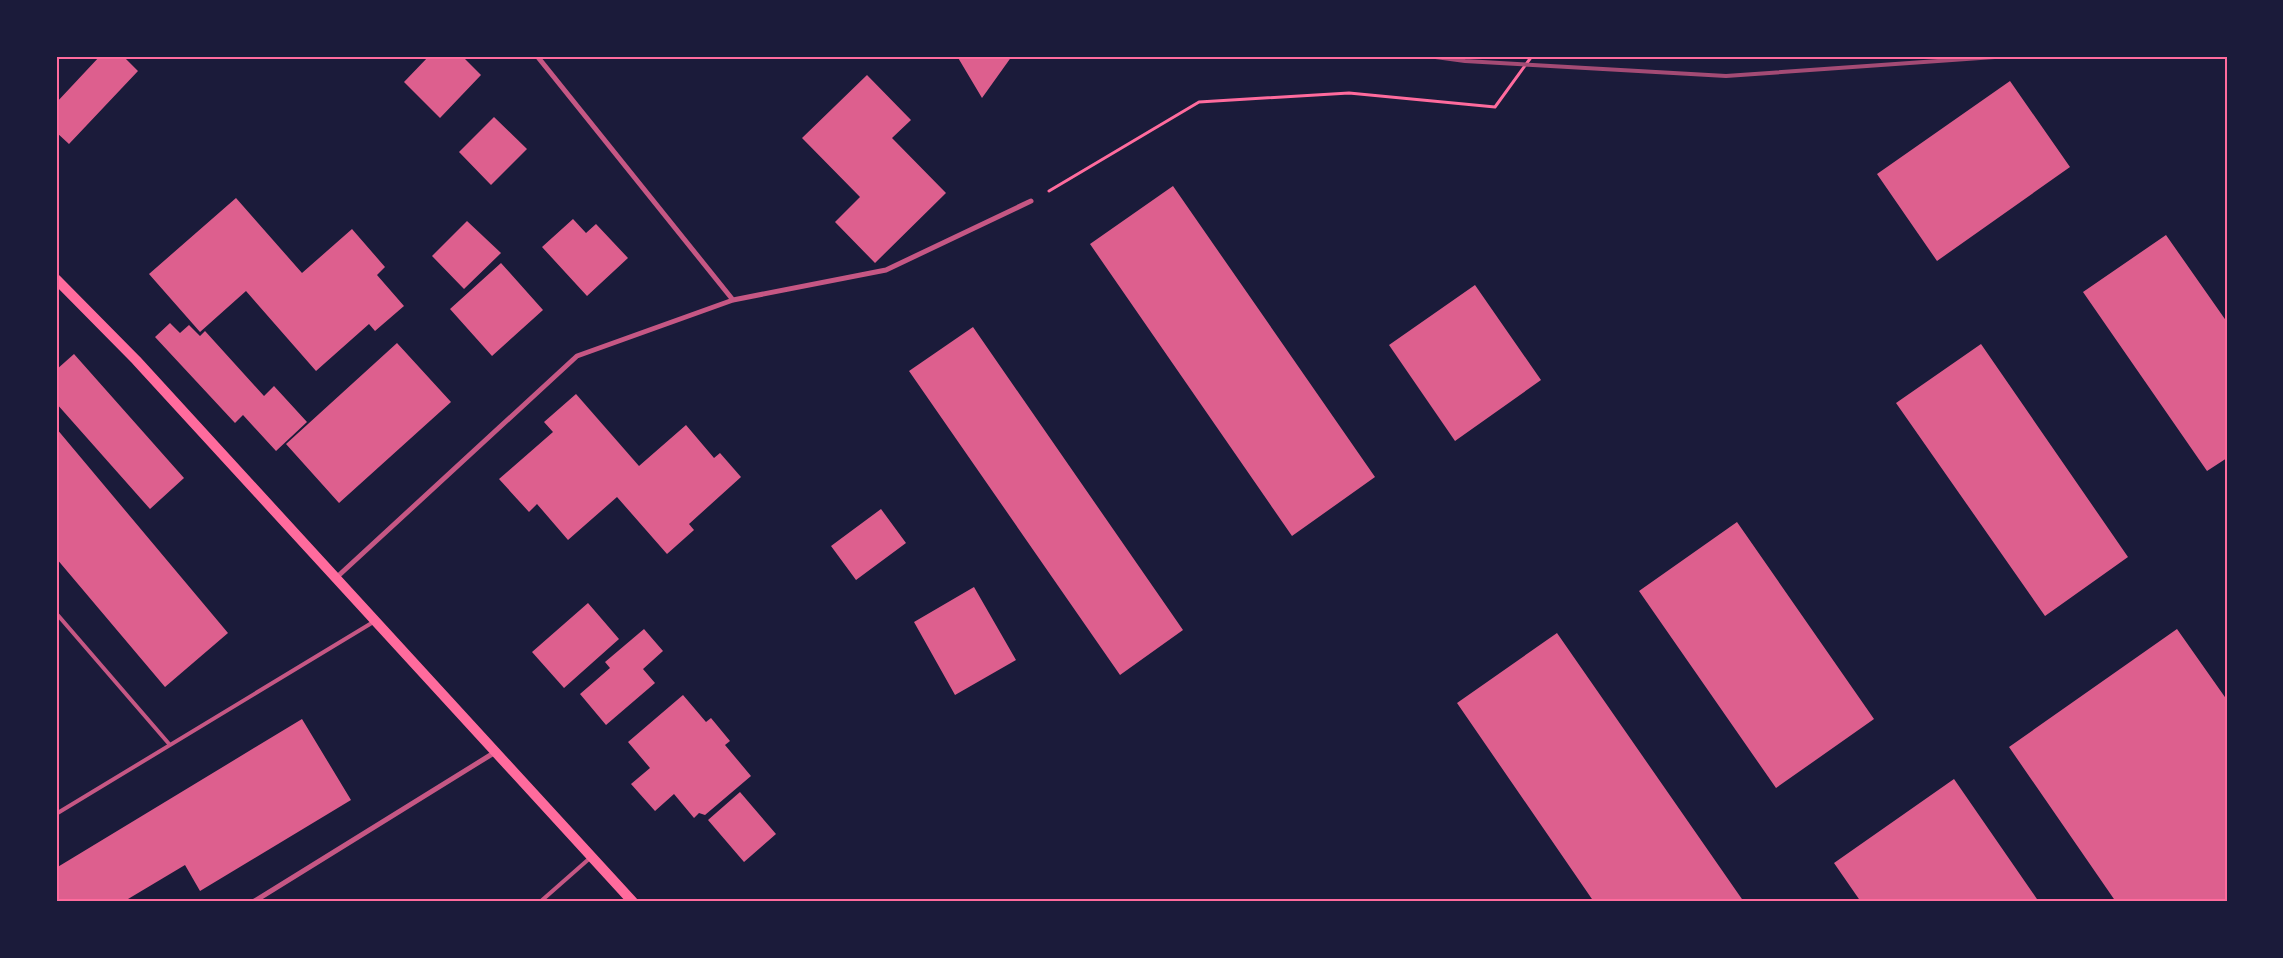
<svg xmlns="http://www.w3.org/2000/svg" width="2283" height="958" viewBox="0 0 2283 958" font-family="Roboto,sans-serif">
<style>
.building{fill:#dd5f8e}
.lines{fill:none;stroke-linecap:round;stroke-linejoin:round}
.path{stroke:#ff6b9d;stroke-width:3}
.service{stroke:#c65784;stroke-width:4}
.minor{stroke:#c65784;stroke-width:5}
.secondary{stroke:#ff6b9d;stroke-width:10}
.rail{stroke:#a44b75;stroke-width:4}
.neatline{fill:none;stroke:#ff6b9d;stroke-width:2}
</style>
<rect width="100%" height="100%" fill="#1b1b3a"/>
<path class="building" d="M 100,56 L 123,56 L 138,71 L 69,144 L 56,132 L 56,103 Z
M 429,56 L 462,56 L 481,75 L 440,118 L 404,82 Z
M 957,56 L 1012,56 L 982,98 Z
M 867,75 L 911,120 L 892,138 L 946,193 L 875,263 L 835,222 L 860,197 L 802,138 Z
M 2010,81 L 2070,167 L 1937,261 L 1877,174 Z
M 494,117 L 527,149 L 491,185 L 459,152 Z
M 1173,186 L 1375,477 L 1292,536 L 1090,244 Z
M 236,198 L 302,273 L 352,229 L 385,267 L 377,275 L 404,306 L 375,331 L 369,324 L 316,371 L 246,291 L 200,332 L 149,274 Z
M 573,219 L 586,233 L 596,224 L 628,258 L 587,296 L 542,247 Z
M 467,221 L 501,253 L 464,289 L 432,256 Z
M 2166,235 L 2227,322 L 2227,458 L 2207,471 L 2083,292 Z
M 501,263 L 543,310 L 492,356 L 450,309 Z
M 1475,285 L 1541,380 L 1455,441 L 1389,345 Z
M 170,323 L 180,333 L 189,325 L 200,336 L 205,331 L 264,396 L 274,386 L 307,422 L 276,451 L 243,415 L 235,423 L 155,337 Z
M 973,327 L 1183,630 L 1120,675 L 909,371 Z
M 397,343 L 451,402 L 339,503 L 286,444 Z
M 1981,344 L 2128,557 L 2045,616 L 1896,403 Z
M 74,354 L 184,478 L 150,509 L 56,403 L 56,370 Z
M 576,394 L 639,466 L 686,425 L 714,458 L 720,453 L 741,477 L 689,524 L 694,530 L 667,554 L 617,497 L 568,540 L 537,504 L 529,512 L 499,479 L 553,432 L 544,422 Z
M 56,428 L 228,633 L 165,687 L 56,558 Z
M 881,509 L 906,543 L 856,580 L 831,546 Z
M 1737,522 L 1874,719 L 1776,788 L 1639,591 Z
M 974,587 L 1016,660 L 955,695 L 914,622 Z
M 588,603 L 619,639 L 564,688 L 532,652 Z
M 644,629 L 663,651 L 643,669 L 655,683 L 606,725 L 580,694 L 610,668 L 605,662 Z
M 2177,629 L 2227,700 L 2227,902 L 2116,902 L 2009,747 Z
M 1557,633 L 1744,902 L 1594,902 L 1457,703 Z
M 683,695 L 706,722 L 711,718 L 730,741 L 725,745 L 751,776 L 705,815 L 699,813 L 694,818 L 674,794 L 655,811 L 631,784 L 650,768 L 628,742 Z
M 302,719 L 351,800 L 200,891 L 185,865 L 123,902 L 56,902 L 56,868 Z
M 1954,779 L 2039,902 L 1861,902 L 1834,863 Z
M 740,792 L 776,834 L 744,862 L 708,820 Z"/>
<g class="lines">
<path class="path" d="M 1049,191 L 1199,102 L 1349,93 L 1495,107 L 1532,56"/>
<path class="service" d="M 56,613 L 170,745
M 56,814 L 375,621
M 540,902 L 590,858"/>
<path class="minor" d="M 537,56 L 733,300
M 337,577 L 577,356 L 733,300 L 886,270 L 1031,201
M 253,902 L 497,751"/>
<path class="secondary" d="M 56,279 L 136,360 L 633,902"/>
<path class="rail" d="M 1428,56 L 1465,61 L 1726,76 L 2009,56"/>
</g>
<rect width="2283" height="958" fill="none" stroke="#1b1b3a" stroke-width="115"/>
<rect x="58" y="58" width="2168" height="842" class="neatline"/>
</svg>
